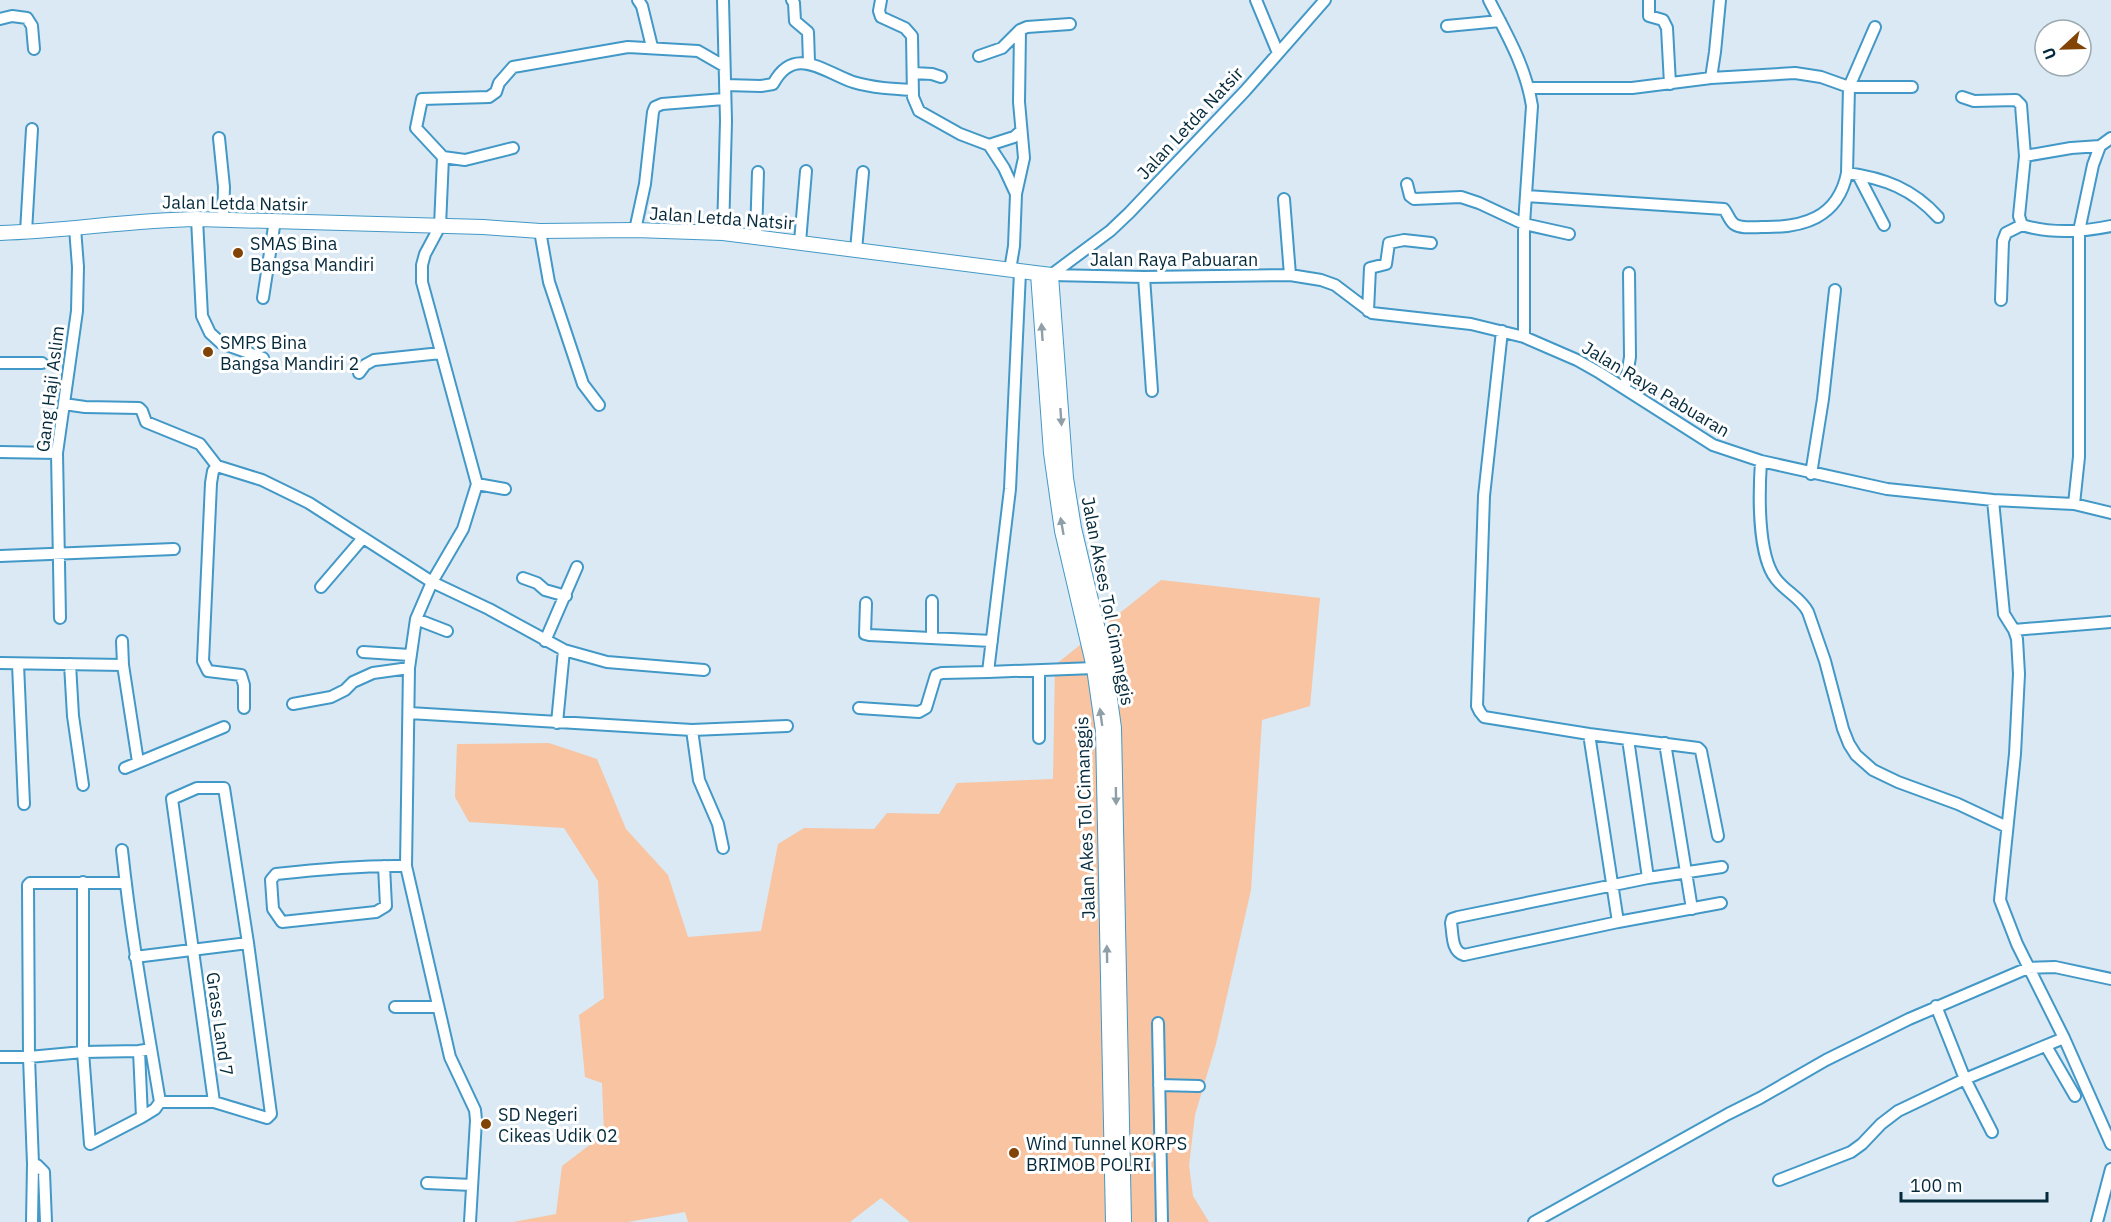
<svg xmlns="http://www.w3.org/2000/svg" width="2111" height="1222" viewBox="0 0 2111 1222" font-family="'IBM Plex Sans',sans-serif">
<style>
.grass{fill:#f8c4a1}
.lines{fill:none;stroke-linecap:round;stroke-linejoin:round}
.minor-casing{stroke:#4298c7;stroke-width:14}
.major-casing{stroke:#4298c7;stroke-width:16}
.minor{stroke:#fff;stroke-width:10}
.major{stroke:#fff;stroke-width:14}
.oneway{fill:#8e9fa7}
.poi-dot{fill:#824306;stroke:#fff;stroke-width:2}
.labels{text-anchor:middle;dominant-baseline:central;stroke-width:6;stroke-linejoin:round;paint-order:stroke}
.street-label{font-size:18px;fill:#042a3c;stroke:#fff}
.poi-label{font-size:18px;fill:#042a3c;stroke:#fff;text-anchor:start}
</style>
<rect width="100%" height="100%" fill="#dae9f3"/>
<path class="grass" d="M 1161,580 L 1320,598 L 1310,706 L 1262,720 L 1251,890 L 1216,1044 L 1195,1115 L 1189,1165 L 1193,1196 L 1209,1222 L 910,1222 L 881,1198 L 850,1222 L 688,1222 L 685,1212 L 628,1222 L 513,1222 L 556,1214 L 562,1166 L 604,1134 L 602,1083 L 585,1077 L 579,1015 L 604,998 L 598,881 L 564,828 L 469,822 L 455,797 L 457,744 L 549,743 L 597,759 L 626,829 L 668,875 L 688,937 L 761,931 L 778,844 L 804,828 L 874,829 L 887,813 L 939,814 L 957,783 L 1053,779 L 1055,665 Z"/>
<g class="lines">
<defs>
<path id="minor" d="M 638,0 L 642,6 L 652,47
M 723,0 L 726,121 L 723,233
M 792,0 L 794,3 L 795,21 L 808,32 L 809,62
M 881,0 L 879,11 L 881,17 L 905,28 L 912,36 L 913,97 L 919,111 L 960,134 L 989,145 L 1014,137 L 1021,131
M 1256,0 L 1278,53
M 1489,0 C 1507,35 1526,67 1532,106 L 1524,224 L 1524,337
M 1649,0 L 1649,16 L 1663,20 L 1667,28 L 1670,84
M 0,19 L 12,16 L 27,18 L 32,26 L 34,49
M 1447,26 L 1500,21
M 979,56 L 1002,48 L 1020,30 L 1027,27 L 1070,24
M 913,73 L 932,74 L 941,77
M 1711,78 L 1715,52 L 1720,0
M 725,85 L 761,86 L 773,84 C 794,44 824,72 853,82 C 873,88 893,89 913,90
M 1530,88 L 1632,88 L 1711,78 L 1795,73 L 1821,77 L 1849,87 L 1912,87
M 1962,97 L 1974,101 L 2016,100 L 2021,105 L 2025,156 L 2019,216 L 2022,225 C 2051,234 2082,232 2111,226
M 219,138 L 224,187 L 223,219
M 989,145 L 1004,168 L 1016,194
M 2025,156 L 2071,148 L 2100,146
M 443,157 L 465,160 L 513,148
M 1847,173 C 1884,178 1913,189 1938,217
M 1858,175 L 1884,225
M 1407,184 L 1410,196 L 1414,199 L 1461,197 L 1479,203 L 1524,224 L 1569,234
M 1526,196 L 1724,209 C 1728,214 1729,220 1734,224 C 1741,229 1754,227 1762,227 C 1803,228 1838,218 1847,173 L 1849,87 L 1875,27
M 1284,199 L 1290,275
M 197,219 L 202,316 L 210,333 L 221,343 L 263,358
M 635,230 L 645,184 L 653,112 L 655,107 L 662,104 L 724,99
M 540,231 L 549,282 L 583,384 L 599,405
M 26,232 L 32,129
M 756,236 L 758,172
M 800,242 L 806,171
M 856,250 L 863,172
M 1010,270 L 1014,246 L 1016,194 L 1024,158 L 1019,102 L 1020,30
M 1020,272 L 1010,489 L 988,672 L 1094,668
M 1051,275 L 1144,277 L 1290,275 L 1321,280 L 1335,285 L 1372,313 L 1471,324 L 1524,337 L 1577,360 L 1600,373 L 1713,445 L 1761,461 L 1887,489 L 1993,500 L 2074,504 L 2111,513
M 1051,275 L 1110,231 L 1130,212 L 1245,91 L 1325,0
M 1144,277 L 1152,391
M 263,298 L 275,220
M 2001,300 L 2003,241 L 2006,233 L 2022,225
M 1368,311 L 1370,268 L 1386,264 L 1389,243 L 1404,240 L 1431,243
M 1502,331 L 1484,496 L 1477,706 L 1480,712 L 1484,717 L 1589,734 L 1698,748 L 1701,751 L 1718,836
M 0,363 L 42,363
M 359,373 L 365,365 L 374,360 L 441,353
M 1625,388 L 1630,357 L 1629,273
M 64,404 L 85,407 L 139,408 L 142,411 L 146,422 L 200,444 L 217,466
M 0,452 L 57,453
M 1761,461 C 1759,491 1757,555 1776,579 C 1786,592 1801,598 1808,612 L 1825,661 L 1843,729 L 1849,744 L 1856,755 L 1873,770 L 1898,782 L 1958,804 L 2007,827
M 1811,474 L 1823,399 L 1835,290
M 477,484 L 505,489
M 1993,500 L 2004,614 L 2014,630 L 2017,639 L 2019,674 L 2015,754 L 2000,900 L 2017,944 L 2064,1038 L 2111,1144
M 2074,504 L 2079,457 L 2079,231 L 2093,165 L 2100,146 L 2111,138
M 0,556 L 174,549
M 523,578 L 537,583 L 545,590 L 566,596
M 321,587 L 363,538
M 932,601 L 932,638
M 866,603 L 865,634 L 869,635 L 992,641
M 60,618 L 57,453 L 77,311 L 78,267 L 75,228
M 416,619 L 447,631
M 2014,630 L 2111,622
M 122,641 L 123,665 L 138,762
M 545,641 L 577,567
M 363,652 L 410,655
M 0,663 L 123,665
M 18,664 L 24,804
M 70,664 L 73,716 L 83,785
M 293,704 L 331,697 L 345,690 L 353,682 L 373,673 L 409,668
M 244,708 L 244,685 L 241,675 L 208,671 L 203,661 L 211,483 L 213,471 L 217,466 L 262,480 L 309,503 L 432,582 L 489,609 L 564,650 L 607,662 L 704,670
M 859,708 L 919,712 L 926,708 L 936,675 L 942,673 L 988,672
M 409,713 L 692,730 L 699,780 L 718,824 L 723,848
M 557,723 L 564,650
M 692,730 L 787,726
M 1589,734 L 1618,922
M 1039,738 L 1039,671
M 1628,739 L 1648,878
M 1665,743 L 1692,909
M 125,768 L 224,727
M 122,850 C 131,935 146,1018 160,1102 L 155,1109 L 142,1117 L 139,1051 L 151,1049
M 384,866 L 386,906 L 376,912 L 282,922 L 273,909 L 271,880 L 276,874 C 320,869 362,865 406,866
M 83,882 L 83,1052 L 90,1144 L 142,1117
M 1721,903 L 1618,922 L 1464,955 C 1451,951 1453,934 1451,923 L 1452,919 L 1458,917 L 1648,878 L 1722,867
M 135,957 L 248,943
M 395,1007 L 438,1007
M 1158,1023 L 1162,1222
M 2046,1046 L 2075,1096
M 0,1057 L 29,1057 L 83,1052 L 139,1051
M 1159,1085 L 1199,1086
M 160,1102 L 214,1102 L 267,1118 L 271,1114 L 248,943 L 224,788 L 197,788 L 172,799 L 214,1102
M 1992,1132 L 1965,1079 L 2064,1038
M 33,1164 L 29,1057 L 28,885 L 30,883 L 126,883
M 1779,1180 L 1851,1152 L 1862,1144 L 1881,1124 L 1898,1111 L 1965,1079 L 1936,1006
M 427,1183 L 472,1185
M 32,1222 L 33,1164 L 37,1165 L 44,1172 L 46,1222
M 470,1222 L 476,1120 L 475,1110 L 450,1057 L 406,866 L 409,668 L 416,619 L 432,582 L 463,529 L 477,484 L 422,282 L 422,265 L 425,254 L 440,226 L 443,157 L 416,128 L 422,99 L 489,97 L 496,92 L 499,83 L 513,67 L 628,47 L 698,51 L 724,66
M 1534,1222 L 1728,1114 L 1760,1098 L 1826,1060 L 1909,1019 L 2028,968 L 2055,967 L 2111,979
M 2097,1222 L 2111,1169"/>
<path id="major" d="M 0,233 C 66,231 131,220 197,219 L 483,227 L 540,231 L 635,230 L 723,233 L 1051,275 L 1066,478 L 1074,528 L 1104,655 L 1114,728 L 1124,1222
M 1038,274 L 1051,453 L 1062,531 L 1094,668 L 1103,731 L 1113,1222"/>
</defs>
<use href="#minor" class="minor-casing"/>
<use href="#major" class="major-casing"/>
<use href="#minor" class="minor"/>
<use href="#major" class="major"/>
</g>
<defs><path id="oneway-solid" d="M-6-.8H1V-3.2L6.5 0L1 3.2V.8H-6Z" transform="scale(1.5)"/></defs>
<g class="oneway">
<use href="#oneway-solid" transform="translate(1042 332) rotate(-94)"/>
<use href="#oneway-solid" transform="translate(1061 417) rotate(86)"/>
<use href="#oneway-solid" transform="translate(1062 526) rotate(-100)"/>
<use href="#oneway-solid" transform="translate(1101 717) rotate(-98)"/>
<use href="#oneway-solid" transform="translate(1116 796) rotate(89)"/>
<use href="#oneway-solid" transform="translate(1107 954) rotate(-91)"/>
</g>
<g class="poi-dot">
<circle cx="238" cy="253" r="6"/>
<circle cx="208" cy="352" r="6"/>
<circle cx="486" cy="1124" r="6"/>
<circle cx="1014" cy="1153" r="6"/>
</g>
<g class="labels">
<g class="street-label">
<text transform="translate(1190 123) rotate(-47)">Jalan Letda Natsir</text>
<text transform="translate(235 203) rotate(1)">Jalan Letda Natsir</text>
<text transform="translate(722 218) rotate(4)">Jalan Letda Natsir</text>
<text x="1174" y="259">Jalan Raya Pabuaran</text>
<text transform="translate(50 389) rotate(-83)">Gang Haji Aslim</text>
<text transform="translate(1656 389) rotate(31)">Jalan Raya Pabuaran</text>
<text transform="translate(1108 601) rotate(79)">Jalan Akses Tol Cimanggis</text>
<text transform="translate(1085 818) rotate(-92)">Jalan Akes Tol Cimanggis</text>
<text transform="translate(220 1024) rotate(82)">Grass Land 7</text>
</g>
<g class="poi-label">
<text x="250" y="243">SMAS Bina<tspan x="250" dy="21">Bangsa Mandiri</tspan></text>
<text x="220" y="342">SMPS Bina<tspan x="220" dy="21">Bangsa Mandiri 2</tspan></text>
<text x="498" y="1114">SD Negeri<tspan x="498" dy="21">Cikeas Udik 02</tspan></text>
<text x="1026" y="1143">Wind Tunnel KORPS<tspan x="1026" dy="21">BRIMOB POLRI</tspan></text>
</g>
</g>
<g transform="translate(2063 48) rotate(248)"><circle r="28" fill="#ffffff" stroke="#9baab1" stroke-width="1.5"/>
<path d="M0-4.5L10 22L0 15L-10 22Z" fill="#824306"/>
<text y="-9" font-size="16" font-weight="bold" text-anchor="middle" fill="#042a3c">U</text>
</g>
<path d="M1901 1192v9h146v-9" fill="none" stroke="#042a3c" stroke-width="3"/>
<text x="1910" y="1192" font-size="18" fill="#042a3c" stroke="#ffffff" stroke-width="4.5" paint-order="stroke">100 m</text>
</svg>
